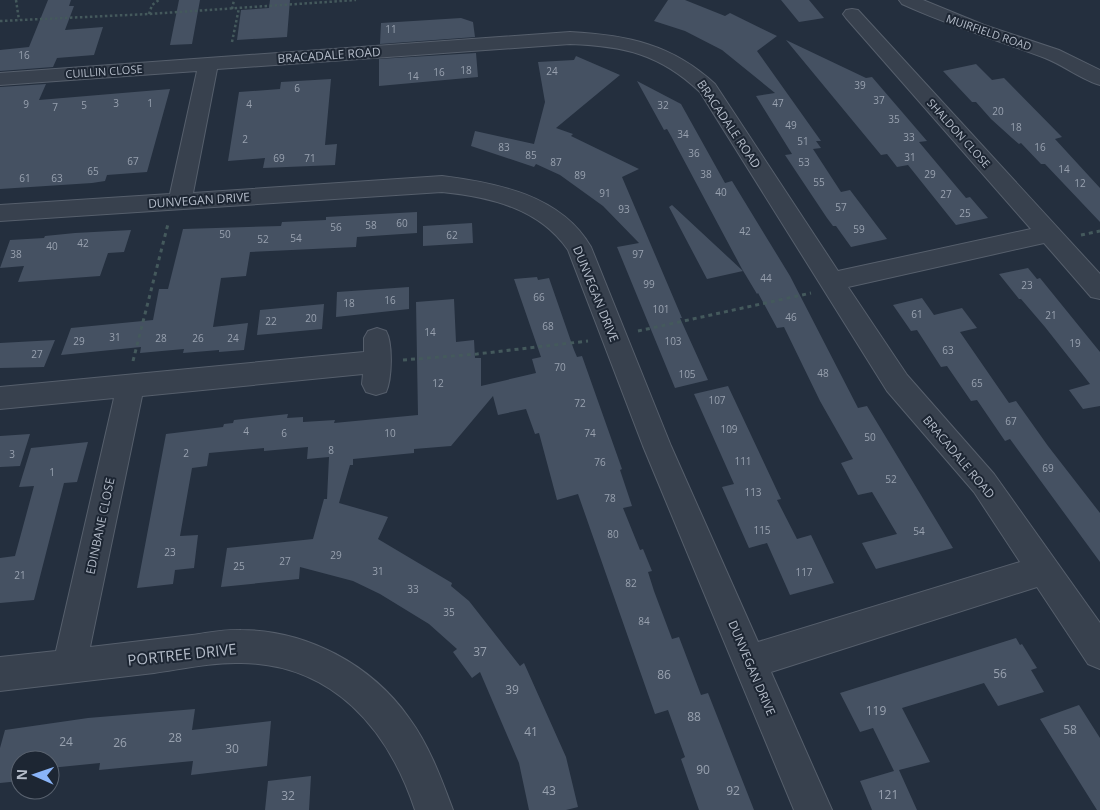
<svg xmlns="http://www.w3.org/2000/svg" width="1100" height="810" viewBox="0 0 1100 810" font-family="'Open Sans',sans-serif">
<style>
.building{fill:#455162}
.lines{fill:none;stroke-linecap:round;stroke-linejoin:round}
.minor-casing{stroke:#565f6c;stroke-width:2}
.path-far1{stroke:#44595c;stroke-width:2.5;stroke-dasharray:2.5 2.5;stroke-linecap:butt}
.path{stroke:#44595c;stroke-width:3;stroke-dasharray:4 4;stroke-linecap:butt}
.minor{fill:#38414e;fill-rule:evenodd}
.labels{text-anchor:middle;dominant-baseline:central;stroke-width:4;stroke-linejoin:round;paint-order:stroke}
.number-label{font-size:10px;fill:#98a1af}
.far-street-label{font-size:11px;fill:#b4bcc9;stroke:#1d2633}
.street-label{font-size:12px;fill:#b4bcc9;stroke:#1d2633}
.near-number-label{font-size:12px;fill:#98a1af}
.near-street-label{font-size:15px;fill:#b4bcc9;stroke:#1d2633}
</style>
<rect width="100%" height="100%" fill="#242f3e"/>
<path class="building" d="M 48,0 L 71,0 L 69,6 L 74,6 L 65,30 L 103,27 L 94,55 L 57,58 L 53,67 L 0,71 L 0,50 L 29,47 Z
M 179,0 L 200,0 L 192,44 L 170,45 Z
M 270,0 L 290,0 L 287,37 L 237,40 L 241,10 L 269,8 Z
M 668,0 L 685,0 L 725,16 L 730,13 L 777,36 L 757,51 L 821,141 L 816,141 L 821,148 L 813,149 L 841,192 L 850,190 L 887,239 L 851,247 L 836,226 L 833,226 L 827,218 L 785,155 L 792,154 L 756,96 L 775,93 L 722,50 L 685,31 L 654,21 Z
M 781,0 L 809,0 L 824,18 L 799,22 Z
M 461,18 L 473,22 L 475,37 L 380,44 L 381,23 Z
M 786,40 L 866,78 L 872,77 L 927,141 L 919,142 L 966,198 L 970,197 L 988,218 L 956,225 L 908,165 L 897,167 L 887,154 L 881,155 Z
M 476,53 L 478,77 L 379,86 L 379,59 Z
M 576,56 L 620,75 L 556,128 L 573,134 L 571,136 L 639,169 L 622,177 L 682,318 L 680,318 L 708,380 L 675,388 L 617,247 L 639,243 L 603,206 L 560,175 L 536,164 L 534,167 L 471,146 L 475,131 L 534,144 L 545,102 L 538,62 L 574,60 Z
M 976,64 L 992,80 L 1004,78 L 1062,137 L 1055,139 L 1100,188 L 1100,222 L 1045,164 L 1041,164 L 1021,143 L 1019,144 L 1012,138 L 991,119 L 976,102 L 972,102 L 943,71 Z
M 331,79 L 325,145 L 337,144 L 335,165 L 263,168 L 265,158 L 228,161 L 239,92 L 280,89 L 281,82 Z
M 637,81 L 681,104 L 725,183 L 732,181 L 790,276 L 858,408 L 867,406 L 953,548 L 876,569 L 862,543 L 897,534 L 872,492 L 858,495 L 841,463 L 853,459 L 820,401 L 784,327 L 777,328 L 758,293 L 757,294 L 742,269 L 671,136 L 667,129 L 664,130 Z
M 46,84 L 39,100 L 170,89 L 147,172 L 107,175 L 105,181 L 92,183 L 0,189 L 0,87 Z
M 672,205 L 743,271 L 707,279 L 669,207 Z
M 417,212 L 417,233 L 357,237 L 356,247 L 250,252 L 246,276 L 221,278 L 213,327 L 248,323 L 244,350 L 219,352 L 219,350 L 183,353 L 184,349 L 140,353 L 141,347 L 61,355 L 71,328 L 153,320 L 159,289 L 168,289 L 183,229 L 281,226 L 282,222 L 326,220 L 326,217 Z
M 472,223 L 473,243 L 423,246 L 423,226 Z
M 131,230 L 124,252 L 108,253 L 100,276 L 18,282 L 24,266 L 0,268 L 10,240 L 44,238 L 45,236 L 75,233 Z
M 1028,268 L 1037,279 L 1040,278 L 1100,352 L 1100,406 L 1083,409 L 1069,390 L 1090,384 L 1045,327 L 1021,299 L 1019,299 L 999,274 Z
M 537,277 L 538,280 L 549,278 L 574,350 L 577,357 L 582,356 L 622,469 L 620,470 L 632,506 L 623,508 L 640,550 L 643,549 L 652,571 L 648,572 L 654,591 L 672,639 L 679,637 L 701,695 L 708,693 L 754,810 L 699,810 L 681,759 L 685,757 L 668,710 L 655,714 L 578,494 L 557,500 L 539,433 L 535,434 L 526,409 L 498,415 L 493,396 L 451,446 L 414,449 L 414,453 L 353,459 L 353,465 L 350,465 L 339,503 L 388,517 L 378,539 L 452,583 L 451,586 L 469,601 L 520,666 L 524,663 L 566,757 L 578,807 L 566,810 L 529,810 L 519,763 L 480,672 L 472,678 L 453,652 L 457,649 L 429,624 L 380,594 L 353,581 L 300,567 L 299,579 L 221,587 L 227,548 L 313,539 L 324,499 L 327,499 L 329,457 L 307,459 L 308,447 L 264,451 L 264,448 L 209,453 L 207,466 L 192,468 L 180,536 L 198,535 L 194,568 L 175,570 L 173,584 L 137,588 L 166,434 L 223,427 L 224,424 L 233,423 L 234,420 L 288,414 L 287,418 L 303,417 L 303,422 L 335,420 L 334,423 L 418,415 L 416,302 L 454,299 L 456,342 L 474,340 L 475,358 L 481,358 L 481,386 L 536,373 L 532,359 L 541,357 L 514,279 Z
M 409,287 L 409,309 L 336,317 L 337,292 Z
M 922,298 L 934,315 L 962,308 L 977,328 L 960,332 L 1009,403 L 1016,401 L 1048,446 L 1100,513 L 1100,562 L 1010,439 L 1005,441 L 977,400 L 971,401 L 947,366 L 941,367 L 917,330 L 911,331 L 893,305 Z
M 324,304 L 322,329 L 257,335 L 260,310 Z
M 55,340 L 44,367 L 0,368 L 0,343 Z
M 728,386 L 781,499 L 777,500 L 797,539 L 811,535 L 834,583 L 790,595 L 767,543 L 749,548 L 722,487 L 734,484 L 694,394 Z
M 30,434 L 20,466 L 0,467 L 0,436 Z
M 88,442 L 77,482 L 64,483 L 34,600 L 0,603 L 0,558 L 15,556 L 34,486 L 19,487 L 31,448 Z
M 1016,638 L 1020,645 L 1022,644 L 1037,668 L 1031,670 L 1044,692 L 998,706 L 984,683 L 902,708 L 930,762 L 899,770 L 917,810 L 872,810 L 860,781 L 894,771 L 873,728 L 860,732 L 840,693 Z
M 1079,705 L 1100,738 L 1100,810 L 1097,810 L 1040,719 Z
M 195,709 L 192,730 L 271,721 L 267,766 L 191,775 L 193,761 L 99,770 L 100,763 L 50,768 L 50,760 L 20,760 L 20,781 L 0,783 L 0,748 L 5,730 L 88,718 Z
M 311,776 L 309,810 L 265,810 L 268,781 Z"/>
<g class="lines">
<defs>
<path id="minor" d="M 899,0 L 923,0 L 984,25 L 1059,50 L 1100,70 L 1100,85 C 1084,81 1063,65 1045,58 C 997,40 948,25 902,4 Z
M 852,9 L 858,10 L 1100,274 L 1100,299 L 1091,297 L 1044,243 L 848,287 L 907,375 L 994,474 L 1100,623 L 1100,669 L 1088,664 L 1037,587 L 771,672 L 832,810 L 794,810 L 643,446 L 568,250 C 539,208 490,197 442,192 L 0,221 L 0,205 L 170,194 L 197,71 L 0,85 L 0,73 L 570,32 C 627,35 672,44 715,84 L 838,271 L 1031,229 L 846,18 L 843,14 L 846,10 ZM 570,44 C 624,46 660,54 700,92 L 887,391 L 974,492 L 1020,562 L 758,642 L 671,446 L 591,247 C 561,195 497,183 442,176 L 193,193 L 217,69 Z
M 377,328 L 386,331 C 393,343 392,379 386,392 L 376,395 L 366,392 L 362,384 L 363,374 L 142,396 L 90,647 C 124,643 158,639 192,635 C 208,633 225,629 241,630 C 306,630 371,664 409,718 C 429,745 441,778 453,810 L 415,810 C 388,728 332,664 241,663 C 212,662 182,669 154,673 C 103,679 51,685 0,691 L 0,657 L 56,651 L 114,398 L 0,409 L 0,387 L 364,352 L 364,338 L 368,331 Z"/>
</defs>
<use href="#minor" class="minor-casing"/>
<path class="path-far1" d="M 16,0 L 19,20
M 232,9 L 234,0
M 149,14 L 152,5 L 159,0
M 0,21 L 149,14 L 356,0
M 232,42 L 239,8"/>
<path class="path" d="M 1081,235 L 1100,231
M 638,331 L 811,293
M 403,360 L 477,354 L 588,341
M 133,361 L 168,224"/>
<use href="#minor" class="minor"/>
</g>
<g class="labels">
<g class="number-label">
<text x="391" y="29">11</text>
<text x="24" y="55">16</text>
<text x="466" y="70">18</text>
<text x="552" y="71">24</text>
<text x="439" y="72">16</text>
<text x="413" y="76">14</text>
<text x="860" y="85">39</text>
<text x="297" y="88">6</text>
<text x="879" y="100">37</text>
<text x="116" y="103">3</text>
<text x="150" y="103">1</text>
<text x="778" y="103">47</text>
<text x="26" y="104">9</text>
<text x="249" y="104">4</text>
<text x="84" y="105">5</text>
<text x="663" y="105">32</text>
<text x="55" y="107">7</text>
<text x="998" y="111">20</text>
<text x="894" y="119">35</text>
<text x="791" y="125">49</text>
<text x="1016" y="127">18</text>
<text x="683" y="134">34</text>
<text x="909" y="137">33</text>
<text x="245" y="139">2</text>
<text x="803" y="141">51</text>
<text x="504" y="147">83</text>
<text x="1040" y="147">16</text>
<text x="694" y="153">36</text>
<text x="531" y="155">85</text>
<text x="910" y="157">31</text>
<text x="279" y="158">69</text>
<text x="310" y="158">71</text>
<text x="133" y="161">67</text>
<text x="556" y="162">87</text>
<text x="804" y="162">53</text>
<text x="1064" y="169">14</text>
<text x="93" y="171">65</text>
<text x="706" y="174">38</text>
<text x="930" y="174">29</text>
<text x="580" y="175">89</text>
<text x="25" y="178">61</text>
<text x="57" y="178">63</text>
<text x="819" y="182">55</text>
<text x="1080" y="183">12</text>
<text x="721" y="192">40</text>
<text x="605" y="193">91</text>
<text x="946" y="194">27</text>
<text x="841" y="207">57</text>
<text x="624" y="209">93</text>
<text x="965" y="213">25</text>
<text x="402" y="223">60</text>
<text x="371" y="225">58</text>
<text x="336" y="227">56</text>
<text x="859" y="229">59</text>
<text x="745" y="231">42</text>
<text x="225" y="234">50</text>
<text x="452" y="235">62</text>
<text x="296" y="238">54</text>
<text x="263" y="239">52</text>
<text x="83" y="243">42</text>
<text x="52" y="246">40</text>
<text x="16" y="254">38</text>
<text x="638" y="254">97</text>
<text x="766" y="278">44</text>
<text x="649" y="284">99</text>
<text x="1027" y="285">23</text>
<text x="539" y="297">66</text>
<text x="390" y="300">16</text>
<text x="349" y="303">18</text>
<text x="661" y="309">101</text>
<text x="917" y="314">61</text>
<text x="1051" y="315">21</text>
<text x="791" y="317">46</text>
<text x="311" y="318">20</text>
<text x="271" y="321">22</text>
<text x="548" y="326">68</text>
<text x="430" y="332">14</text>
<text x="115" y="337">31</text>
<text x="161" y="338">28</text>
<text x="198" y="338">26</text>
<text x="233" y="338">24</text>
<text x="79" y="341">29</text>
<text x="673" y="341">103</text>
<text x="1075" y="343">19</text>
<text x="948" y="350">63</text>
<text x="37" y="354">27</text>
<text x="560" y="367">70</text>
<text x="823" y="373">48</text>
<text x="687" y="374">105</text>
<text x="438" y="383">12</text>
<text x="977" y="383">65</text>
<text x="717" y="400">107</text>
<text x="580" y="403">72</text>
<text x="1011" y="421">67</text>
<text x="729" y="429">109</text>
<text x="246" y="431">4</text>
<text x="284" y="433">6</text>
<text x="390" y="433">10</text>
<text x="590" y="433">74</text>
<text x="870" y="437">50</text>
<text x="331" y="450">8</text>
<text x="186" y="453">2</text>
<text x="12" y="454">3</text>
<text x="743" y="461">111</text>
<text x="600" y="462">76</text>
<text x="1048" y="468">69</text>
<text x="52" y="472">1</text>
<text x="891" y="479">52</text>
<text x="753" y="492">113</text>
<text x="610" y="498">78</text>
<text x="762" y="530">115</text>
<text x="919" y="531">54</text>
<text x="613" y="534">80</text>
<text x="170" y="552">23</text>
<text x="336" y="555">29</text>
<text x="285" y="561">27</text>
<text x="239" y="566">25</text>
<text x="378" y="571">31</text>
<text x="804" y="572">117</text>
<text x="20" y="575">21</text>
<text x="631" y="583">82</text>
<text x="413" y="589">33</text>
<text x="449" y="612">35</text>
<text x="644" y="621">84</text>
</g>
<g class="far-street-label">
<text transform="translate(989 32) rotate(19)">MUIRFIELD ROAD</text>
<text transform="translate(104 71) rotate(-4)">CUILLIN CLOSE</text>
<text transform="translate(959 133) rotate(48)">SHALDON CLOSE</text>
</g>
<g class="street-label">
<text transform="translate(329 55) rotate(-4)">BRACADALE ROAD</text>
<text transform="translate(729 124) rotate(56)">BRACADALE ROAD</text>
<text transform="translate(199 200) rotate(-4)">DUNVEGAN DRIVE</text>
<text transform="translate(596 294) rotate(68)">DUNVEGAN DRIVE</text>
<text transform="translate(959 457) rotate(50)">BRACADALE ROAD</text>
<text transform="translate(100 526) rotate(-78)">EDINBANE CLOSE</text>
<text transform="translate(752 668) rotate(67)">DUNVEGAN DRIVE</text>
</g>
<g class="near-number-label">
<text x="480" y="651">37</text>
<text x="1000" y="673">56</text>
<text x="664" y="674">86</text>
<text x="512" y="689">39</text>
<text x="876" y="710">119</text>
<text x="694" y="716">88</text>
<text x="1070" y="729">58</text>
<text x="531" y="731">41</text>
<text x="175" y="737">28</text>
<text x="66" y="741">24</text>
<text x="120" y="742">26</text>
<text x="232" y="748">30</text>
<text x="703" y="769">90</text>
<text x="549" y="790">43</text>
<text x="733" y="790">92</text>
<text x="888" y="794">121</text>
<text x="288" y="795">32</text>
</g>
<g class="near-street-label">
<text transform="translate(182 654) rotate(-6)">PORTREE DRIVE</text>
</g>
</g>
<g transform="translate(35 775) rotate(272)"><circle r="24" fill="#1d2633" stroke="#59626f"/>
<path d="M0-4L9 19L0 12L-9 19Z" fill="#8ab4f8"/>
<text y="-8" font-size="14" font-weight="bold" text-anchor="middle" fill="#b4bcc9">N</text>
</g>
</svg>
